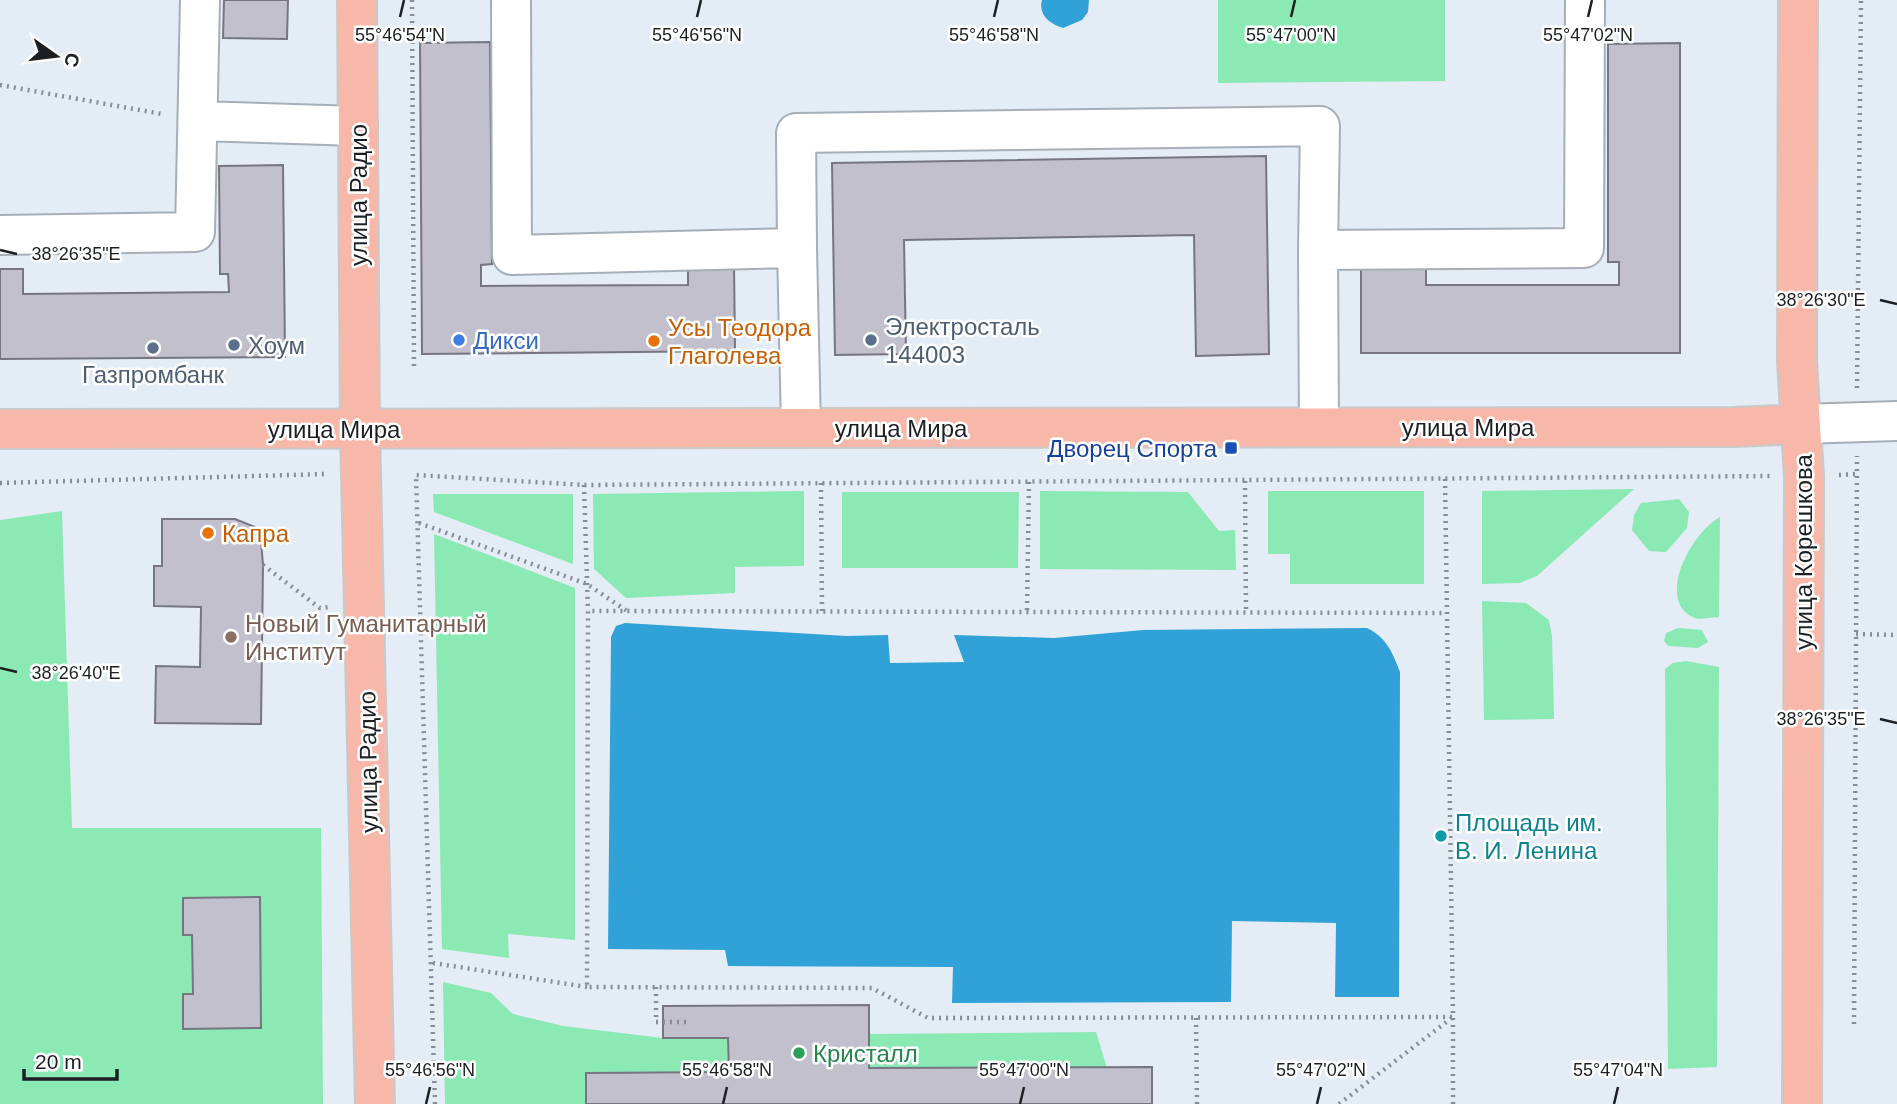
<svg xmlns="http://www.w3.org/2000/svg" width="1897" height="1104" viewBox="0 0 1897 1104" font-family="Helvetica,sans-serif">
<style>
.green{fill:#8be9b4}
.water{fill:#30a2d8}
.building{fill:#c1c0cc;stroke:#767681;stroke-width:2}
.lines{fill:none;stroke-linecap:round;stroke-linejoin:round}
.minor-casing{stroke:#a6aeb7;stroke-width:42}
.major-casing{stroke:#c9c9ca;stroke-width:42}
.path{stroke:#878d94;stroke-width:4.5;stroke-dasharray:2 5;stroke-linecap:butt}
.minor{stroke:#fff;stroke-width:38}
.major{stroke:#f7b8a9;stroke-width:38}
.ticks{fill:none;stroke:#1d2023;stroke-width:2.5}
.shop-dot{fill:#3f7fe0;stroke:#fff;stroke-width:2.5}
.service-dot{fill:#5c6f8a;stroke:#fff;stroke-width:2.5}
.food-dot{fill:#e8710a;stroke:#fff;stroke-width:2.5}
.transit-dot{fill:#1a4fb4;stroke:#fff;stroke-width:2.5}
.education-dot{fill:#8d6e63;stroke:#fff;stroke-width:2.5}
.culture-dot{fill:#0f9aa8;stroke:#fff;stroke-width:2.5}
.leisure-dot{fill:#2e9e5b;stroke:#fff;stroke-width:2.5}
.labels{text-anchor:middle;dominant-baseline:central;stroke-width:5;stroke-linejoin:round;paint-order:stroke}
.street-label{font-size:24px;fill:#1d2023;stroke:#fff}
.service-label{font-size:24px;fill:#4e5e75;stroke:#fff;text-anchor:start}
.food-label{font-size:24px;fill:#c56008;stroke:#fff;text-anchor:start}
.shop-label{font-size:24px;fill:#366cbe;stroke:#fff;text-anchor:start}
.transit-label{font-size:24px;fill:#164399;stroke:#fff;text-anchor:end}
.education-label{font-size:24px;fill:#785e54;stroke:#fff;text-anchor:start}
.culture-label{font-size:24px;fill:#0d838f;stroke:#fff;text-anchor:start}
.leisure-label{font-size:24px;fill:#27864d;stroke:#fff;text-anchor:start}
.ticks-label{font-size:18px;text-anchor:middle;fill:#1d2023;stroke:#fff;stroke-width:5;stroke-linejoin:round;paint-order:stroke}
</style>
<rect width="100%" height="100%" fill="#e4ecf6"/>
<path class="green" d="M 1218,0 L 1445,0 L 1445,81 L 1218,83 Z
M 1634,489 L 1537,576 L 1520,583 L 1482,584 L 1482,491 Z
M 804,491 L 804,566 L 735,567 L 735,593 L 626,598 L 594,569 L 593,494 Z
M 1040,491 L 1188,492 L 1219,531 L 1235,530 L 1236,570 L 1040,569 Z
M 1268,491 L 1424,491 L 1424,584 L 1290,584 L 1290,554 L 1268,554 Z
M 842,492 L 1019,492 L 1018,568 L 842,568 Z
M 433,494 L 573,494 L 573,564 L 434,512 Z
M 1679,499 L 1689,512 L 1687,528 L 1666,552 L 1649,551 L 1632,530 L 1634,515 L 1641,503 Z
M 62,511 L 72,828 L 321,828 L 323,1104 L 0,1104 L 0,520 Z
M 1720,517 L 1719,617 L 1698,619 C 1652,605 1691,532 1720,517 Z
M 434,534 L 575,588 L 575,940 L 508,934 L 509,958 L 442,949 Z
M 1482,601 L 1526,603 L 1549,620 L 1552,636 L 1554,719 L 1484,720 Z
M 1678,628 L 1702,630 L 1708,642 L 1698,648 L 1668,646 L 1664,641 L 1666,633 Z
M 1686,661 L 1719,667 L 1717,1067 L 1668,1069 L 1665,669 L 1673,663 Z
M 443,982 L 491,993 L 513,1014 L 563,1026 L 663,1038 L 728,1038 L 729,1072 L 587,1073 L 586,1104 L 445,1104 Z
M 1096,1032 L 1107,1068 L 869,1068 L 869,1034 Z"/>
<path class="water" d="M 1042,0 L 1089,0 L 1088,12 L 1082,20 L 1063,28 C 1050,24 1038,15 1042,0 Z
M 625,623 L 847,636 L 888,635 L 890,663 L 964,662 L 954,635 L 1054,638 L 1143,630 L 1367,628 C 1386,637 1393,653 1400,672 L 1399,997 L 1335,997 L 1336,923 L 1232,921 L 1231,1002 L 952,1003 L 953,967 L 728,966 L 725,950 L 608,949 L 611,637 L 616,626 Z"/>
<path class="building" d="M 224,0 L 288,0 L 287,39 L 223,38 Z
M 490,42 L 492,264 L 481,265 L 481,286 L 688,285 L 688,262 L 734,262 L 735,351 L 422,354 L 420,43 Z
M 1680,43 L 1680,353 L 1361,353 L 1361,256 L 1426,256 L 1426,285 L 1619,285 L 1619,262 L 1608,262 L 1608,44 Z
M 1266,156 L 1269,354 L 1196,356 L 1194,235 L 904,240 L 906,354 L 835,355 L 832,163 Z
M 283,165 L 285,357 L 0,359 L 0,269 L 23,269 L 23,294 L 229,292 L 228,274 L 220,274 L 219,166 Z
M 162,519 L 235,519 L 255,527 L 261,540 L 263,565 L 261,724 L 155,723 L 156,666 L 200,667 L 201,607 L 154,606 L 154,566 L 162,566 Z
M 260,897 L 261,1028 L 183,1029 L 183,994 L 193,994 L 192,935 L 183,935 L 183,898 Z
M 869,1005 L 869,1068 L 1152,1067 L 1152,1104 L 586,1104 L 586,1073 L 729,1072 L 728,1038 L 663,1038 L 663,1006 Z"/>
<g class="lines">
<defs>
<path id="minor" d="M 511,0 L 512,255 L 797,248 L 801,428
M 198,121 L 358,126
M 0,235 L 195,232 L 200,0
M 797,248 L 796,133 L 1320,126 L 1318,250
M 1801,424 L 1897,421
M 1319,427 L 1318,250 L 1584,248 L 1585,0"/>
<path id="major" d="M 357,0 L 360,429 L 375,1104
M 1798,0 L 1797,361 L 1804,477 L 1802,1104
M 0,429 L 1734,427 L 1801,424"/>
</defs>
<use href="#minor" class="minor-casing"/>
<use href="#major" class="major-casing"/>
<path class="path" d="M 412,0 L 414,368
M 0,85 L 162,114
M 1857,388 L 1861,0
M 1839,475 L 1857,474
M 1445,479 L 1453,1017 L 928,1018 L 872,988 L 587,987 L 588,611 L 1446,613
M 1245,481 L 1246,612
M 0,483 L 326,474
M 821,483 L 822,612
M 584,485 L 588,611
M 419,523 L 587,584 L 627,611
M 263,565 L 320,608 L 329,607
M 1027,610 L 1029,481
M 1856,634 L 1897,635
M 433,963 L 587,987
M 656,987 L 656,1022 L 688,1022
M 1196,1018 L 1197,1104
M 1854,1024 L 1857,456
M 435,1104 L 416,475 L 584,485 L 1770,476
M 1339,1104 L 1453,1017
M 1453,1104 L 1453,1018"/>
<use href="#minor" class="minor"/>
<use href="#major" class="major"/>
</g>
<path class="ticks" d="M 400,17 L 404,0M 697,17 L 701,0M 994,17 L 998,0M 1291,17 L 1295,0M 1588,17 L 1592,0M 0,250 L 17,254M 1880,300 L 1897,304M 0,668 L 17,672M 1880,719 L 1897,723M 426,1104 L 430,1087M 723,1104 L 727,1087M 1020,1104 L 1024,1087M 1317,1104 L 1321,1087M 1614,1104 L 1618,1087"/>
<circle class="shop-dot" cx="459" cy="340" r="7"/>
<g class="service-dot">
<circle cx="871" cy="340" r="7"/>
<circle cx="234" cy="345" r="7"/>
<circle cx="153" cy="348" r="7"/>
</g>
<g class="food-dot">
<circle cx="654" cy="341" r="7"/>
<circle cx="208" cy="533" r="7"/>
</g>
<rect class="transit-dot" x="1224" y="441" width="14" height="14" rx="3.5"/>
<circle class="education-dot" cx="231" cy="637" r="7"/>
<circle class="culture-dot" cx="1441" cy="836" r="7"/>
<circle class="leisure-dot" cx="799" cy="1053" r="7"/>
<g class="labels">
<g class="street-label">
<text transform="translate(358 195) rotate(-90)">улица Радио</text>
<text x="1468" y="427">улица Мира</text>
<text x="901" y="428">улица Мира</text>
<text x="334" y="429">улица Мира</text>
<text transform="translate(1803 552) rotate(-90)">улица Корешкова</text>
<text transform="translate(368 762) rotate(-91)">улица Радио</text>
</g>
<g class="service-label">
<text x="885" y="326">Электросталь<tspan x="885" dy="28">144003</tspan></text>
<text x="248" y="345">Хоум</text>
<text x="153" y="374" text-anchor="middle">Газпромбанк</text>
</g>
<g class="food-label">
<text x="668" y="327">Усы Теодора<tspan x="668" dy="28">Глаголева</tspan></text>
<text x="222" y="533">Капра</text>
</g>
<g class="shop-label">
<text x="473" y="340">Дикси</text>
</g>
<g class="transit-label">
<text x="1217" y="448">Дворец Спорта</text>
</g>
<g class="education-label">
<text x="245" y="623">Новый Гуманитарный<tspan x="245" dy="28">Институт</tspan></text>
</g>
<g class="culture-label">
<text x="1455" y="822">Площадь им.<tspan x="1455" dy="28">В. И. Ленина</tspan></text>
</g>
<g class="leisure-label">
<text x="813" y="1053">Кристалл</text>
</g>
</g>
<g class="ticks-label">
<text x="400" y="41">55°46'54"N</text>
<text x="697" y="41">55°46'56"N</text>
<text x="1291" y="41">55°47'00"N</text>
<text x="1588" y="41">55°47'02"N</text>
<text x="994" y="41">55°46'58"N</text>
<text x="76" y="260">38°26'35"E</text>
<text x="1821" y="306">38°26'30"E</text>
<text x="76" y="679">38°26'40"E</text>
<text x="1821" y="725">38°26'35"E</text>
<text x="430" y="1076">55°46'56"N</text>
<text x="727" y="1076">55°46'58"N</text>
<text x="1024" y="1076">55°47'00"N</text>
<text x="1321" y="1076">55°47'02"N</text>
<text x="1618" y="1076">55°47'04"N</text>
</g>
<g transform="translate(56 56) rotate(104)" stroke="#ffffff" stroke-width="5" paint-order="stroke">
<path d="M0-5L12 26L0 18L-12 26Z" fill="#1d2023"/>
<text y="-10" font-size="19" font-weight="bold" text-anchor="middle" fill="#1d2023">С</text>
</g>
<path d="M24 1069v10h93v-10" fill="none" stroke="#1d2023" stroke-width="3.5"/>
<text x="35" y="1069" font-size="21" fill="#1d2023" stroke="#ffffff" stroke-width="5" paint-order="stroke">20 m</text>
</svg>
